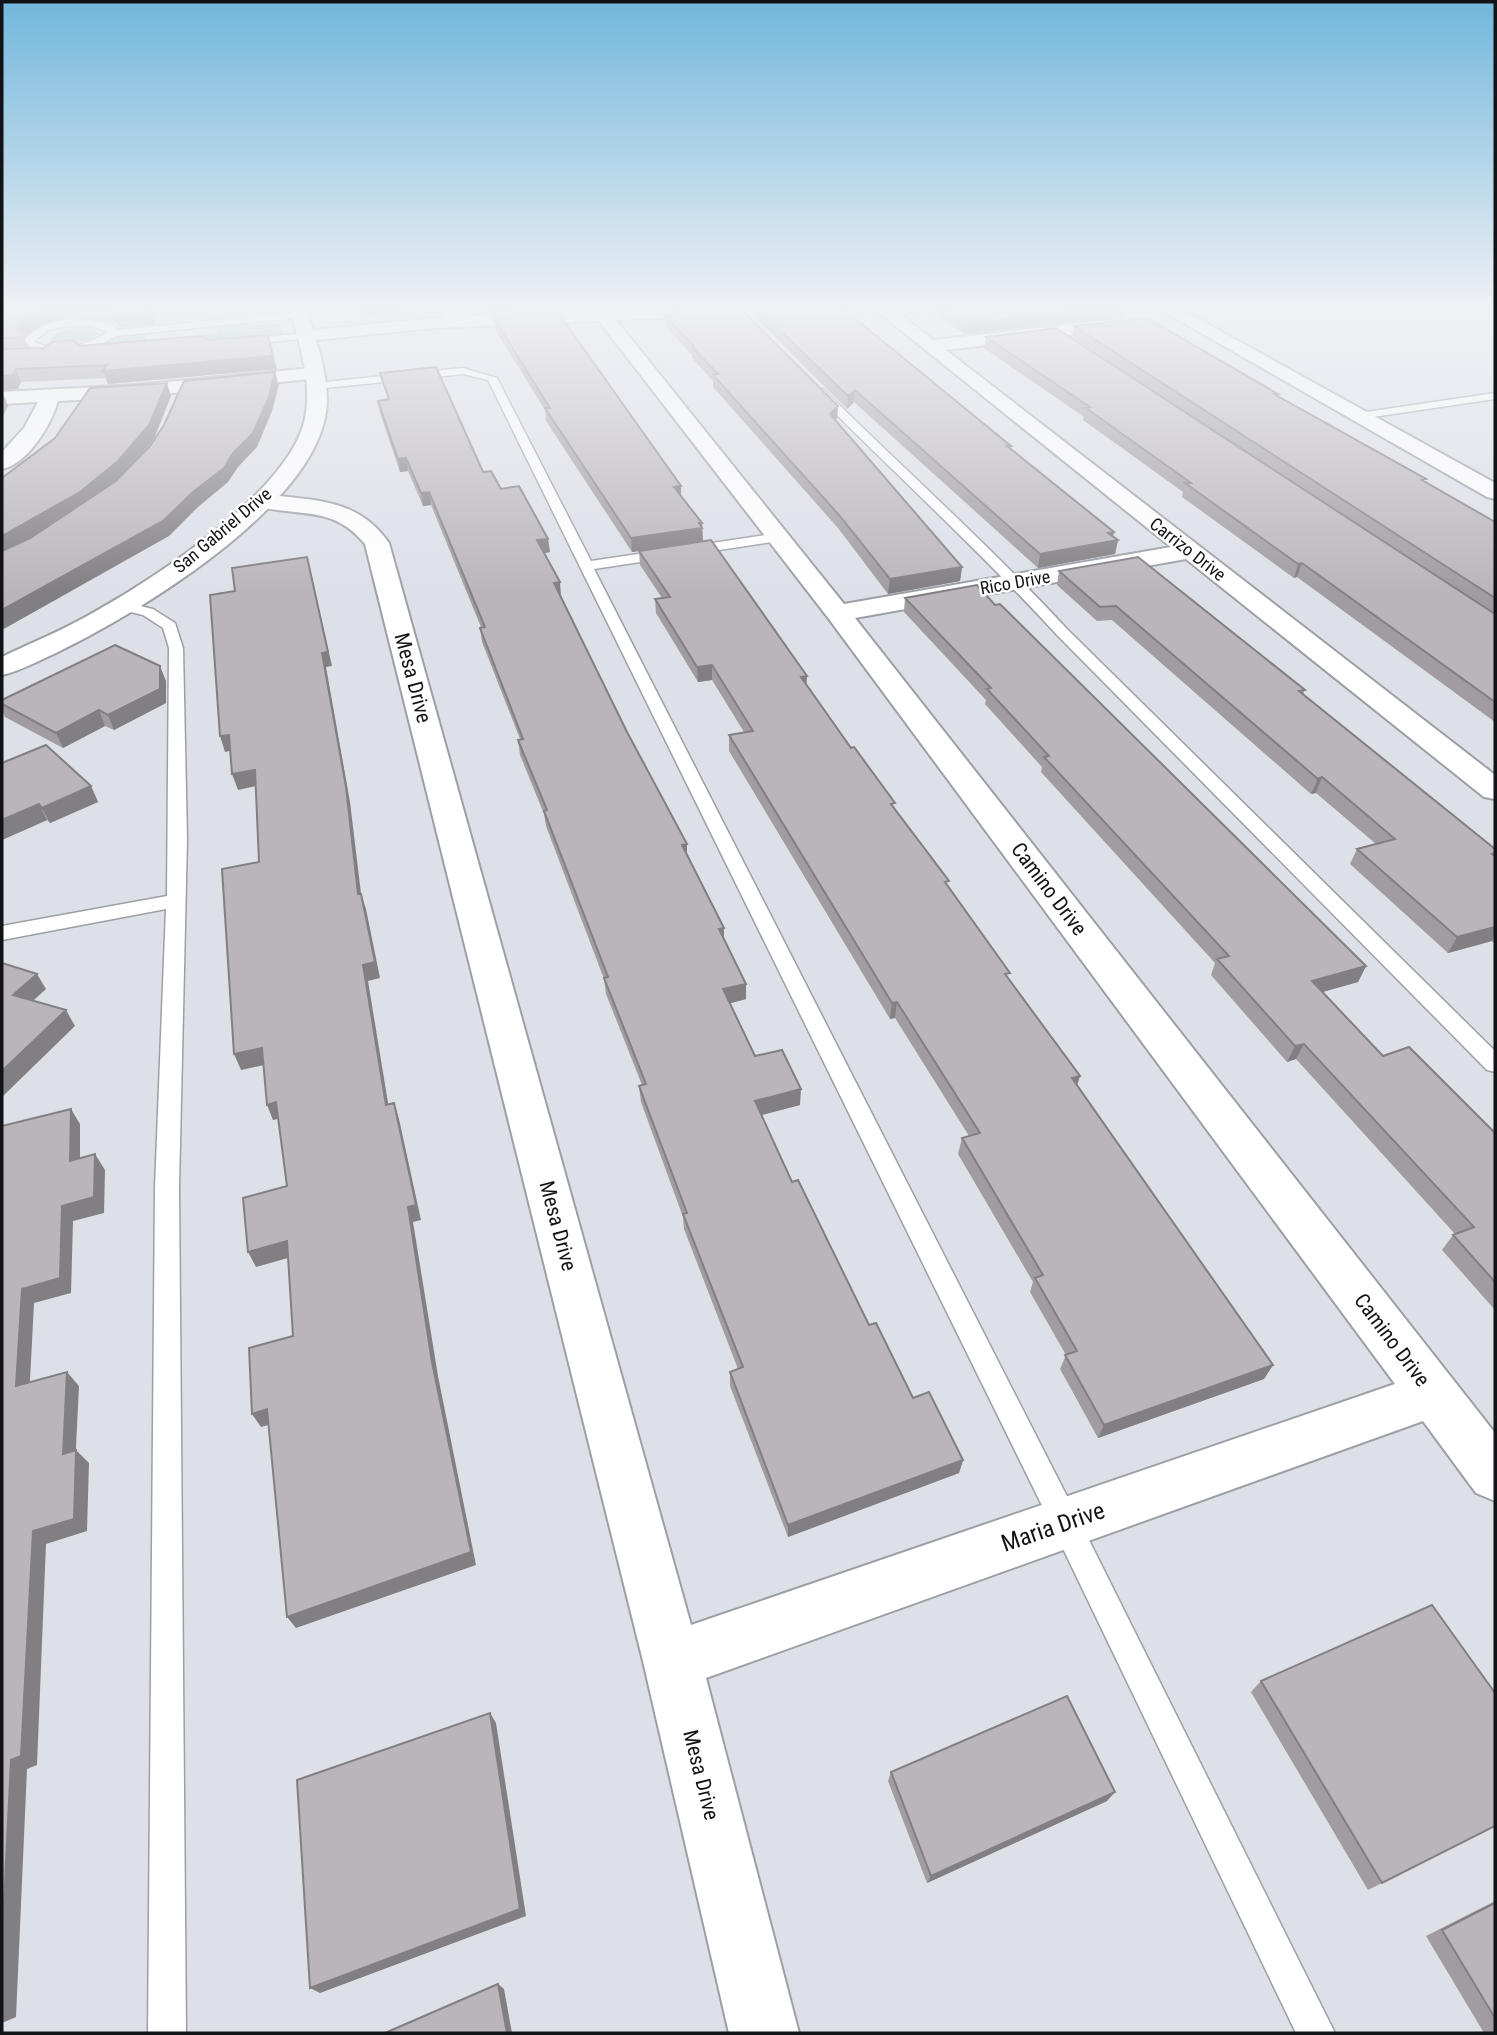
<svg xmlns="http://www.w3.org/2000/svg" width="1497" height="2035" viewBox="0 0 1497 2035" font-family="'Roboto Condensed',sans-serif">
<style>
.green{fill:#93c6a7}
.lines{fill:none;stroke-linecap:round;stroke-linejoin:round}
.service-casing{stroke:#9d9fa6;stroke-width:3}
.minor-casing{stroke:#9d9fa6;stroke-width:4}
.tertiary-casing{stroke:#9d9fa6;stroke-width:4}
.service{fill:#fff;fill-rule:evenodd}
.minor{fill:#fff;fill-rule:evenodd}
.tertiary{fill:#fff;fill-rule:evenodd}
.wall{fill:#a09ca1}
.shaded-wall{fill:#827f83}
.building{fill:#bab5bb;stroke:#827f83;stroke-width:2}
.labels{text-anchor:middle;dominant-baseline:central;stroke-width:5;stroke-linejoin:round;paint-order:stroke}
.far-street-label{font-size:18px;fill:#121316;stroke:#fff}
.street-label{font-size:21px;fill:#121316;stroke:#fff}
.near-street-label{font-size:24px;fill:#121316;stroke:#fff}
</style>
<rect width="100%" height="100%" fill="#dee0e8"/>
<path class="green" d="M 134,307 L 278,307 L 278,309 L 270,313 L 205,319 L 205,313 L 147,319 Z
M 273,323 L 280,323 L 283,335 L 78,350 L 119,338 L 144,335 L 147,340 L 217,333 L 217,328 L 221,327 Z
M 78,328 L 92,329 L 99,334 C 86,344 64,347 50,340 L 56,333 Z"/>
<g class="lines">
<defs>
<path id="service" d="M 439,307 L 448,307 L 453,325 L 447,325 Z
M 916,307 L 948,307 L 889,316 L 884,313 Z
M 300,312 L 303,313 L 303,317 L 116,336 C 91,352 47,363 23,341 C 46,315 85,316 115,326 L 117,330 ZM 68,326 L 92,326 L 108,332 C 88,345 56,355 34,341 L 48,330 Z
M 306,333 L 309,334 L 309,338 L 241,345 L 236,342 L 241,339 Z
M 463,368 L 497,378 L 591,561 L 779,533 L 785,537 L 779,541 L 594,569 L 1075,1512 L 1335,2033 L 1296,2033 L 1055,1532 L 488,380 L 463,374 L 315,389 L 310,386 L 315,383 Z
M 815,389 L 823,389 C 904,469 989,545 1067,629 L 1495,1051 L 1495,1072 L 1487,1070 L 1057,635 C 980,551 895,474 815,393 Z
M 1495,393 L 1495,399 L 1359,419 L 1354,416 L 1359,413 Z
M 123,602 L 153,609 L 175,623 L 183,648 L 187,839 L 179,1187 L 186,2033 L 148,2033 L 155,1187 L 166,909 L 2,940 L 2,926 L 167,896 L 169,648 L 163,628 L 143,615 L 118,609 L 116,606 Z"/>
<path id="minor" d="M 589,307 L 606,307 L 608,310 L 796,307 L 788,312 L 616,320 L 844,604 L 1171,547 L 872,307 L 891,307 L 933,340 L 1127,318 L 1133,319 L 1136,323 L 1133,327 L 1127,328 L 946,350 L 1495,775 L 1495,799 L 1484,797 L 1186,559 L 855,618 L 1495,1433 L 1495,1501 L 1476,1493 L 1423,1421 L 706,1678 L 799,2033 L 729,2033 L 643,1661 L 365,544 C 333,505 300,517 255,506 L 252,501 L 255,496 L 263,494 C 313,501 357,497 389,543 L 691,1625 L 1395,1384 L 829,619 L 599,321 L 434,328 L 306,341 L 297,336 L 306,331 L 434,318 L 591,311 Z
M 1156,307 L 1177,307 L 1495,483 L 1495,499 L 1487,497 Z
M 312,368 L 319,370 L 321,374 L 319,378 L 135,397 L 58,401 C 51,425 28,464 2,469 L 2,452 L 24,428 L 38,402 L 2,404 L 2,392 L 135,385 Z"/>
<path id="tertiary" d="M 290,307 L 306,307 C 316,343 334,385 324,422 C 301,514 137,614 56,653 C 38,661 20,671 2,675 L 2,657 C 31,643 61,631 89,615 C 151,581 291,491 305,418 C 313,381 298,342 290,307 Z"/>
</defs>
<use href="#service" class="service-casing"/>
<use href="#minor" class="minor-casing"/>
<use href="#tertiary" class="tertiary-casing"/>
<use href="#service" class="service"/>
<use href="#minor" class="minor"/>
<use href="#tertiary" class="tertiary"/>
</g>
<path class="wall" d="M 2,307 L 143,307 L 151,311 L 155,324 L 119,327 L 116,323 L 104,320 L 66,317 L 42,324 L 31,331 L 24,337 L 29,348 L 209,340 L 277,369 L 108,384 L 106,378 L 21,382 L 18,389 L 2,390 Z
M 481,307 L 548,307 L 549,310 L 485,313 Z
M 754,307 L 841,307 L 1011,446 L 1010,449 L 1114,532 L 1113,536 L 1118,540 L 1115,554 L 1038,568 L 854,402 L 847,409 L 754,316 Z
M 933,307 L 1125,307 L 1123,316 L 964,334 L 933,312 Z
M 672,309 L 838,406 L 837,418 L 835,420 L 962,567 L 960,581 L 888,594 L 838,528 L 713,387 L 713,381 L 692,358 L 692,355 L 666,327 L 665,316 L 673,315 Z
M 493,317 L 681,496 L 702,523 L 703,541 L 895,808 L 1009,979 L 1080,1076 L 1077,1085 L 1273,1365 L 1264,1379 L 1098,1438 L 1060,1369 L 1066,1355 L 1030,1292 L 1033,1282 L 958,1154 L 962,1138 L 969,1136 L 895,1018 L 890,1019 L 729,751 L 729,735 L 744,732 L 712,680 L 698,682 L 656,613 L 655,599 L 662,598 L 640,565 L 639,551 L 632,552 L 546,421 L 545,410 L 494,328 Z
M 1074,326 L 1278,394 L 1277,396 L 1495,522 L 1495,722 L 1297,577 L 1294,578 L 1182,497 L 1183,492 L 1083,420 L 1084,417 L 984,348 L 986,337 L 1225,439 L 1072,337 Z
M 380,373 L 501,489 L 548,539 L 550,552 L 544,553 L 561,596 L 687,855 L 724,939 L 746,999 L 730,1003 L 755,1056 L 800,1105 L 761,1115 L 792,1182 L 869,1325 L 913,1398 L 963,1460 L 959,1473 L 788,1537 L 730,1386 L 730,1372 L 738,1369 L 684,1229 L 683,1217 L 641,1102 L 639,1086 L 642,1085 L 606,994 L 604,979 L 546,826 L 544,814 L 520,755 L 518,740 L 520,739 L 482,642 L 480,628 L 481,627 L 431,505 L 423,506 L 408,471 L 400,472 L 380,413 L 378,401 L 388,399 Z
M 1059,571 L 1305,690 L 1303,694 L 1495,849 L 1495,944 L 1492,941 L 1448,953 L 1350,864 L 1357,849 L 1376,844 L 1316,793 L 1311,794 L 1112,620 L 1097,621 L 1057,585 Z
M 905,598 L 995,605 L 1366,966 L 1358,982 L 1322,992 L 1383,1056 L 1495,1133 L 1495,1310 L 1442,1250 L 1453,1235 L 1455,1234 L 1296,1059 L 1287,1062 L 1211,975 L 1215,963 L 1041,772 L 1042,767 L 985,704 L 986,700 L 904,612 Z
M 166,681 L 166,703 L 114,730 L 105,726 L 63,748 L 5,717 L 2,710 L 2,700 Z
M 2,763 L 91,786 L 98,802 L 50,823 L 47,820 L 2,840 Z
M 1261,1681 L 1495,1826 L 1368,1890 L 1251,1692 Z
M 891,1772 L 1107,1801 L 927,1883 L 888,1781 Z
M 1495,1901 L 1495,2033 L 1484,2033 L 1426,1936 Z"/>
<path class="shaded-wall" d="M 54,307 L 62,307 L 66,317 L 42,324 L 31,331 L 24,337 L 15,329 L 26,318 L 37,312 Z
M 362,307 L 424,307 L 424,309 L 364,315 Z
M 1104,307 L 1125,307 L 1123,316 L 964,334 L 965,323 Z
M 151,311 L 155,324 L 119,327 L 114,315 Z
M 273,356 L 277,369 L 108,384 L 103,371 Z
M 16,369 L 21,382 L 18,389 L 2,390 L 2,376 Z
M 275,372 L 279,385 L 272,411 L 257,447 L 238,467 L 228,482 L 198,507 L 169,536 L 2,630 L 2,610 Z
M 167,383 L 171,396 L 154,439 L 123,476 L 85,506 L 2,555 L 2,536 Z
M 855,390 L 854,402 L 847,409 L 848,396 Z
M 3,393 L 8,406 L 2,418 L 2,394 Z
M 838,406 L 837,418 L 829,426 L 830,414 Z
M 406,458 L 408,471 L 400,472 L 398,459 Z
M 681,486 L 681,499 L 674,487 Z
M 429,492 L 431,505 L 423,506 L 421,493 Z
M 702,523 L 703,542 L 632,552 L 631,538 Z
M 1114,532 L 1112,541 L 1118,540 L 1115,554 L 1038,568 L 1040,554 Z
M 548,539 L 550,552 L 539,554 L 537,540 Z
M 307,557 L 332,666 L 326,667 L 350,802 L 363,910 L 358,894 L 322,653 Z
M 1302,563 L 1297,577 L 1294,578 L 1298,564 Z
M 962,567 L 960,581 L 888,594 L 890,579 Z
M 560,582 L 561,596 L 554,583 Z
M 712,665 L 712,680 L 698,682 L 697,667 Z
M 160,666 L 166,681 L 166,703 L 114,730 L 108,715 Z
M 807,676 L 806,691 L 801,677 Z
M 99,710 L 105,726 L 63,748 L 56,733 Z
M 229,735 L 234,750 L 225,752 L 220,736 Z
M 255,770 L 260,785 L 238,790 L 232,774 Z
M 1322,777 L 1316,793 L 1311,794 L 1318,779 Z
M 91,786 L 98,802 L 50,823 L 42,808 Z
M 39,804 L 47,820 L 2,840 L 2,820 Z
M 687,844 L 687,860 L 682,845 Z
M 361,894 L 366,909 L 380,978 L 368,981 L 391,1121 L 386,1105 L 363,965 Z
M 1495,927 L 1495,934 L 1492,941 L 1448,953 L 1457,937 Z
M 724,928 L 724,943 L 719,929 Z
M 1366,966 L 1358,982 L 1305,997 L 1312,981 Z
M 37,974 L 46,989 L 22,1011 L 13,995 Z
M 746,984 L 746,999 L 724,1005 L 723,989 Z
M 897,1002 L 895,1018 L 890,1019 L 892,1003 Z
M 66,1010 L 75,1026 L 2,1097 L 2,1071 Z
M 1304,1044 L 1296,1059 L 1287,1062 L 1295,1046 Z
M 262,1048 L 269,1064 L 241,1070 L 234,1054 Z
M 1080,1076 L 1075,1091 L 1072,1078 Z
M 801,1089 L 800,1105 L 754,1117 L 755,1101 Z
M 276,1102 L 283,1118 L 273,1120 L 267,1105 Z
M 394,1103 L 399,1119 L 421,1220 L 413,1222 L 438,1376 L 476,1565 L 296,1628 L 287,1617 L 408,1207 Z
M 71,1109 L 80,1124 L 80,1176 L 70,1161 Z
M 95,1154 L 105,1170 L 104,1213 L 73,1221 L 71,1293 L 34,1303 L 29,1400 L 16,1386 L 22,1289 L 62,1206 Z
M 287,1241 L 295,1256 L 256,1267 L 248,1252 Z
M 1273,1365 L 1264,1379 L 1098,1438 L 1104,1425 Z
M 67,1372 L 79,1386 L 75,1467 L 63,1454 Z
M 267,1409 L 276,1423 L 261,1427 L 252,1414 Z
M 76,1450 L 89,1463 L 87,1531 L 46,1544 L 37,1765 L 27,1769 L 16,2017 L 2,2023 L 2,1944 L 11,1760 L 33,1531 Z
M 963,1460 L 959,1473 L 788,1537 L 788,1525 Z
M 490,1713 L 496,1723 L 526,1916 L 320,1993 L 310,1988 Z
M 1115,1792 L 1107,1801 L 927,1883 L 931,1876 Z
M 498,1984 L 504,1989 L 512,2033 L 507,2033 Z"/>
<path class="building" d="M 2,307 L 54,307 L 37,312 L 26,318 L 15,329 L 25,337 L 2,338 Z
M 91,307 L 143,307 L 151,311 L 114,315 L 112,311 L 100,308 Z
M 707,307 L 739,307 L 838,406 L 830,414 L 962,567 L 890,579 L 839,515 L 713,375 L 718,374 L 692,347 L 694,346 L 665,316 L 679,314 L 672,309 Z
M 756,307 L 841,307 L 1011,446 L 1007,446 L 1114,532 L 1108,533 L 1118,540 L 1040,554 L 855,390 L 848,396 Z
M 943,307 L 1104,307 L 965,323 Z
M 559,314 L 681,486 L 674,487 L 702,523 L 699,523 L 702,528 L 631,538 L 545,408 L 550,408 L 493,317 Z
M 1147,318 L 1278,394 L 1274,394 L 1426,479 L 1422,480 L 1495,522 L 1495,598 L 1074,326 Z
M 1056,328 L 1495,614 L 1495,702 L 1302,563 L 1298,564 L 1185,483 L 1191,483 L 1086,408 L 1090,407 L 986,337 Z
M 268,335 L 273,356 L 103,371 L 107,365 L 16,369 L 12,375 L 2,376 L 2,349 L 44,348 L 52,342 L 72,340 L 80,346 L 201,336 L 209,340 Z
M 436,367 L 483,472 L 491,471 L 501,489 L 519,486 L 548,539 L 537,540 L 560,582 L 554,583 L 627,732 L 687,844 L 682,845 L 724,928 L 719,929 L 746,984 L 723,989 L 755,1056 L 782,1050 L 801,1089 L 755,1101 L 792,1182 L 798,1180 L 869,1325 L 876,1323 L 913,1398 L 929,1392 L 963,1460 L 788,1525 L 730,1372 L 743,1367 L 683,1214 L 687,1213 L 639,1086 L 646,1084 L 604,978 L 608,977 L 544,811 L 547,810 L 518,740 L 523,739 L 480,628 L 485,627 L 429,492 L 421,493 L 406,458 L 398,459 L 378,401 L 389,399 L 380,373 Z
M 275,372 L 269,397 L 253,433 L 233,453 L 224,468 L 193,492 L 163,521 L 2,610 L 2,551 L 30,538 L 116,481 L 150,446 L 164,425 L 184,381 Z
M 167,383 L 149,425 L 118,461 L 80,492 L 2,536 L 2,478 L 55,438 L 90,388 Z
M 711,540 L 807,676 L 801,677 L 851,748 L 854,747 L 895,803 L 891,804 L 949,881 L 945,882 L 1010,973 L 1005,974 L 1080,1076 L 1072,1078 L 1273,1365 L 1104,1425 L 1065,1355 L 1077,1351 L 1035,1278 L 1043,1275 L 962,1138 L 980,1133 L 897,1002 L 892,1003 L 729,735 L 753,731 L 712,665 L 697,667 L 655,599 L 670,597 L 639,551 Z
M 307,557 L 328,652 L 322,653 L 346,787 L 358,894 L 361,894 L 375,962 L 363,965 L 386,1105 L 394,1103 L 416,1205 L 408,1207 L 432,1362 L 471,1552 L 287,1617 L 267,1409 L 252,1414 L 249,1348 L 293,1336 L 287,1241 L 248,1252 L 243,1198 L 287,1186 L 276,1102 L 267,1105 L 262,1048 L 234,1054 L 222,869 L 259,862 L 255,770 L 232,774 L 229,735 L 220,736 L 210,595 L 235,591 L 232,568 Z
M 1138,557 L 1305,690 L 1299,691 L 1495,849 L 1495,853 L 1492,854 L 1495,856 L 1495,927 L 1457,937 L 1357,849 L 1395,839 L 1322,777 L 1318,779 L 1116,606 L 1100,607 L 1059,571 Z
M 977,585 L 995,605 L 1000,604 L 1366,966 L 1312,981 L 1383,1056 L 1409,1047 L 1495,1133 L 1495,1282 L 1453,1235 L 1474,1227 L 1304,1044 L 1295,1046 L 1217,959 L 1229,956 L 1044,757 L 1049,756 L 987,689 L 991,688 L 905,598 Z
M 115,645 L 160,666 L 160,689 L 108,715 L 99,710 L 56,733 L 2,704 L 2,700 Z
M 46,745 L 91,786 L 42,808 L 39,804 L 2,820 L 2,763 Z
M 2,963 L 37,974 L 13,995 L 66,1010 L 2,1071 Z
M 71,1109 L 70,1161 L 95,1154 L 94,1197 L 62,1206 L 60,1278 L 22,1289 L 16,1386 L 67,1372 L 63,1454 L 76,1450 L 74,1519 L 33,1531 L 21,1756 L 11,1760 L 2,1944 L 2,1126 Z
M 1432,1605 L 1495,1693 L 1495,1826 L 1382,1883 L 1261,1681 Z
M 1067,1696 L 1115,1792 L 931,1876 L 891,1772 Z
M 490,1713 L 520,1909 L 310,1988 L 297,1780 Z
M 1495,1903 L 1495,2018 L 1442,1930 Z
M 498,1984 L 507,2033 L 385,2033 Z"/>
<linearGradient id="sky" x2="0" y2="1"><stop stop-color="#72b7dc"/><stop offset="0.52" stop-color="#f0f1f5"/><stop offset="1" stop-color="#f0f1f5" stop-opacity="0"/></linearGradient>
<rect width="1497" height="592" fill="url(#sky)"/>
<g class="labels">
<g class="far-street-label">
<text transform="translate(222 530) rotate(-40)">San Gabriel Drive</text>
<text transform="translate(1188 549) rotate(38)">Carrizo Drive</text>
<text transform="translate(1015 582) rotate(-10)">Rico Drive</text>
</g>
<g class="street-label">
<text transform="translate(413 678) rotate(75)">Mesa Drive</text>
<text transform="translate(1049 889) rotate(53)">Camino Drive</text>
<text transform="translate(558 1226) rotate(75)">Mesa Drive</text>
<text transform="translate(1392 1340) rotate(53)">Camino Drive</text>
<text transform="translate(701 1775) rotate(76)">Mesa Drive</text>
</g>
<g class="near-street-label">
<text transform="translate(1053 1527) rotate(-19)">Maria Drive</text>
</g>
</g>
<rect width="1497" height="2035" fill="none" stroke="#121316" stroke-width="7"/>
</svg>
